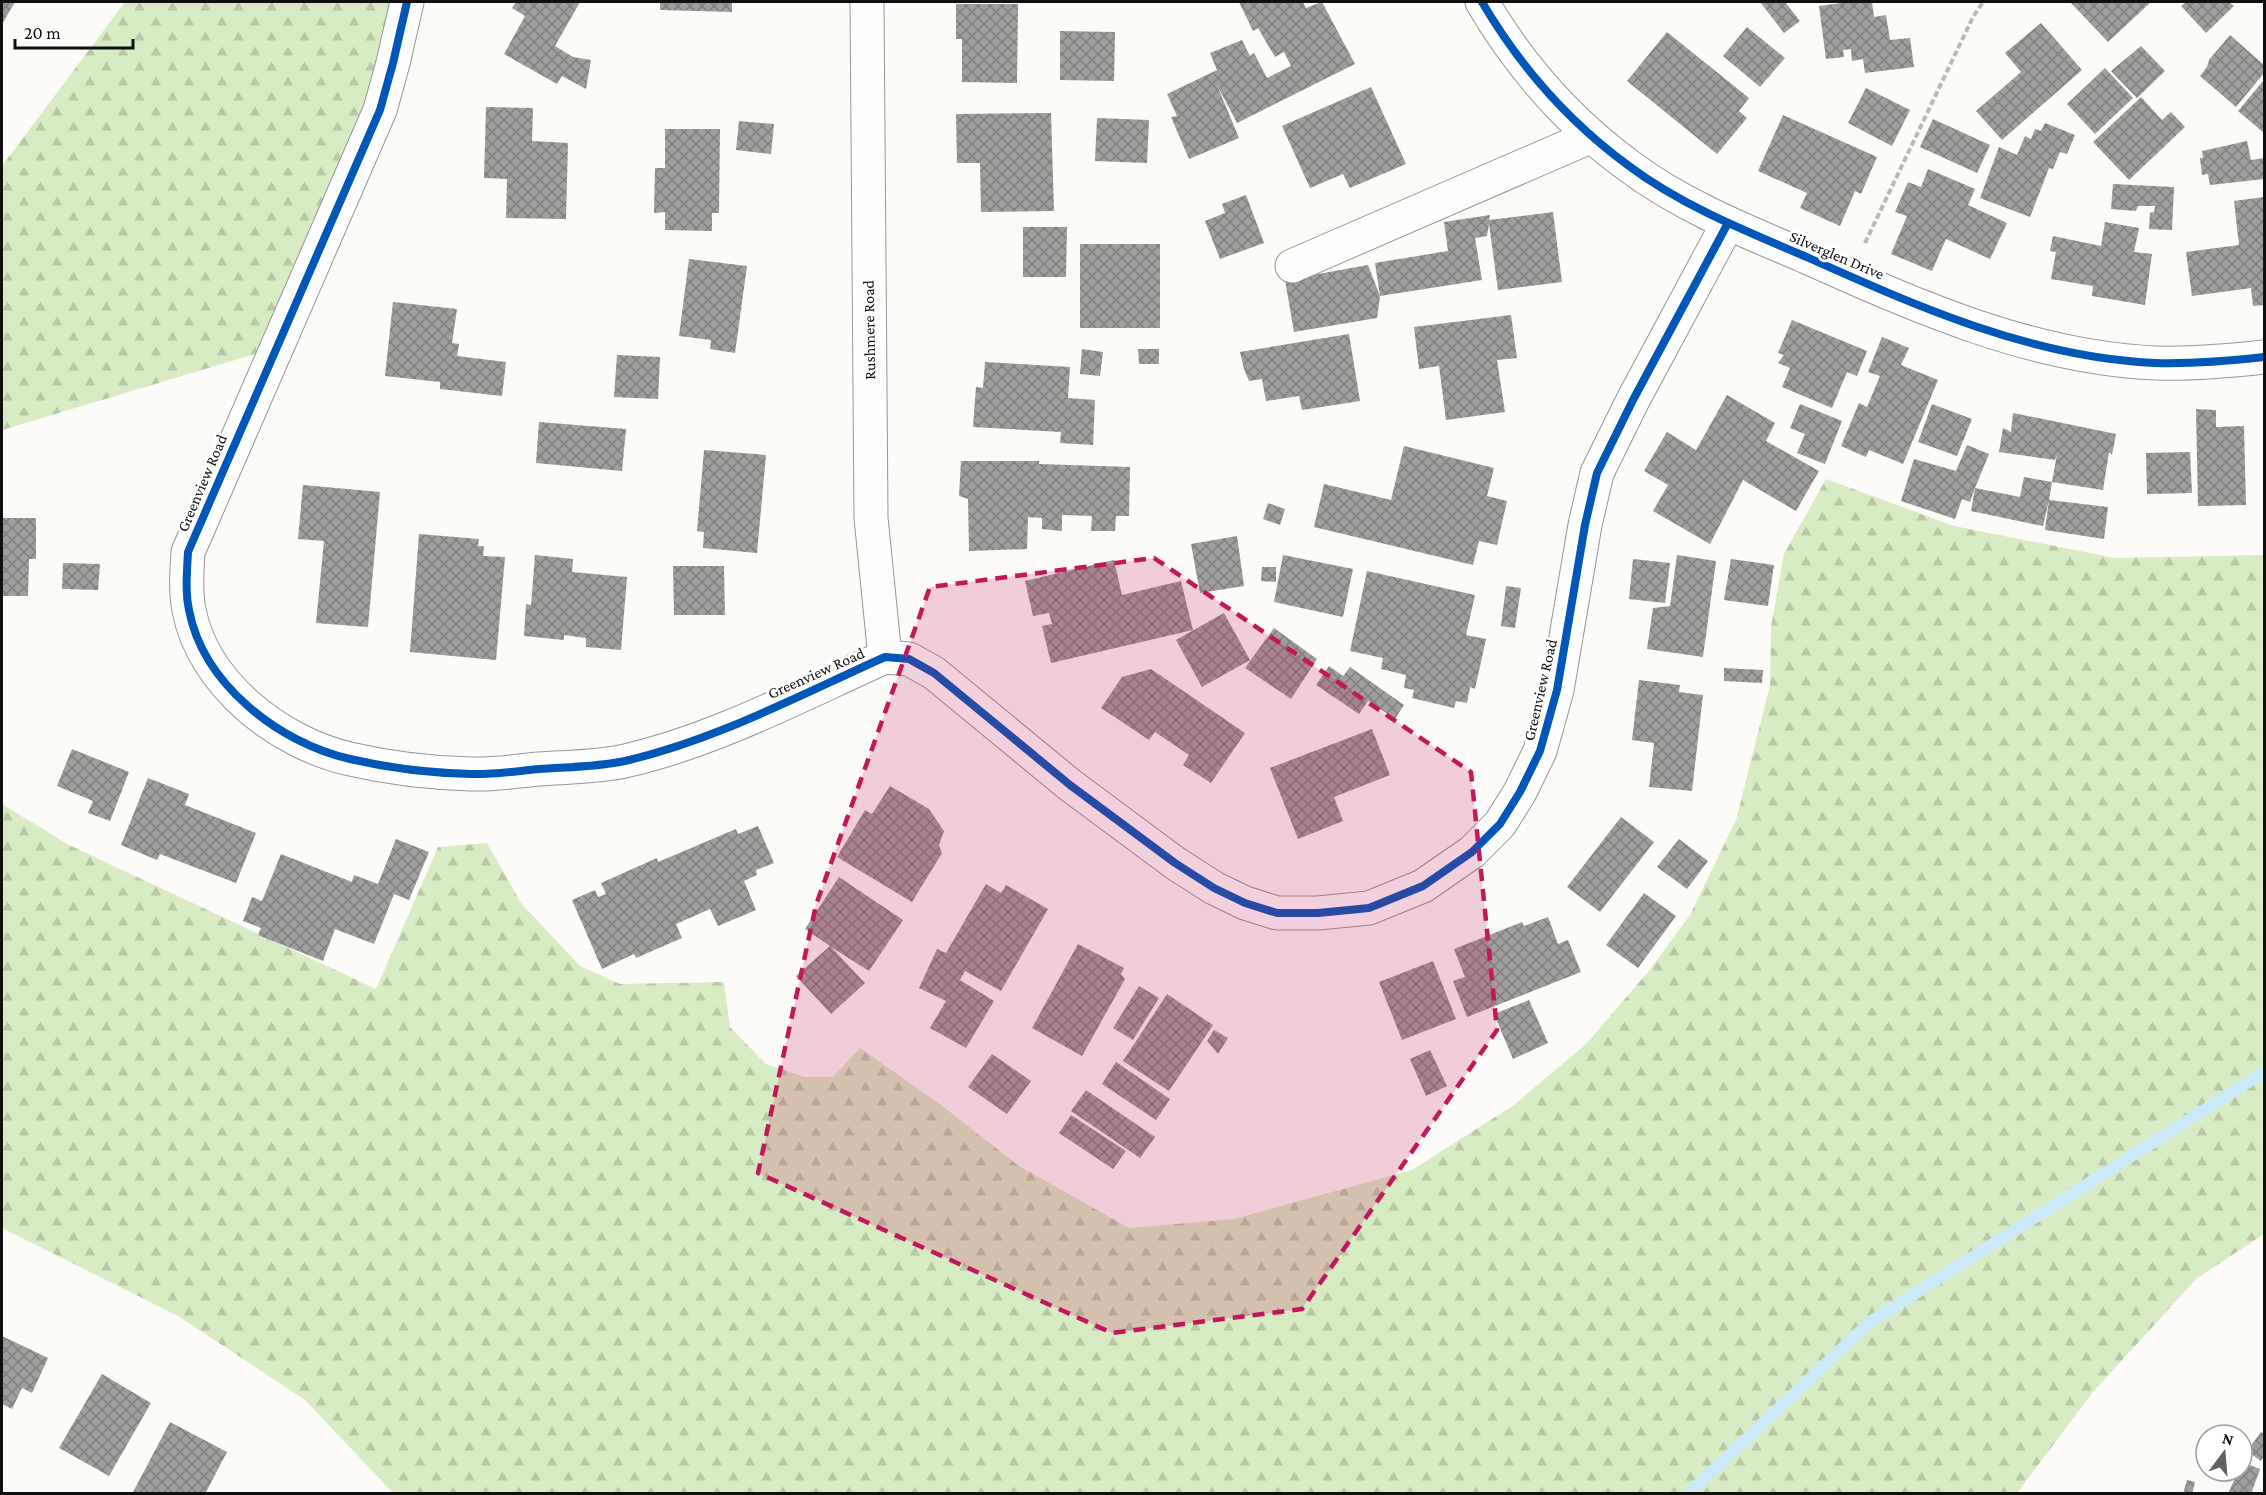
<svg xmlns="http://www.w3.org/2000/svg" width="2266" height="1495" viewBox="0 0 2266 1495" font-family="'Crimson Pro',serif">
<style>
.forest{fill:url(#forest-firs)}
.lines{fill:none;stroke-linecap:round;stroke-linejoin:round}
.stream{stroke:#caeaf9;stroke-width:12}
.building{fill:url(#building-cross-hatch)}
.minor-casing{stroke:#969694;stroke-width:35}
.path{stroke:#b9b9b8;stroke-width:4;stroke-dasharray:6 3;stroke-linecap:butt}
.minor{stroke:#fffefe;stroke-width:33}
.cycleway-casing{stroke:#fff;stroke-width:11}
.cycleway{stroke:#0057b8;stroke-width:8}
.marked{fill:#c2185b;fill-opacity:0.2;stroke:#c2185b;stroke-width:4.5;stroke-dasharray:12 8;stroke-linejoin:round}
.labels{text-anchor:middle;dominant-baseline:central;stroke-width:6;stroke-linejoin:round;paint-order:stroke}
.street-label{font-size:16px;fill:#101010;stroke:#fff}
</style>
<defs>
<pattern id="forest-firs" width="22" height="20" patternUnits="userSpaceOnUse" patternTransform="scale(1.5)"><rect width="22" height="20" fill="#d8ecc3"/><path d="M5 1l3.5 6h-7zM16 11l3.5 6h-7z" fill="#b8c9a6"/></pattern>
<pattern id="building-cross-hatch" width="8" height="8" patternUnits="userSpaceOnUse" patternTransform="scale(1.5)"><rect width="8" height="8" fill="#a09e9c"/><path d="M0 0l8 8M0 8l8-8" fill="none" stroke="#817f7e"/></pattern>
</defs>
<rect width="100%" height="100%" fill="#fcfbf7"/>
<path class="forest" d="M 125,2 L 403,2 L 393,60 L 272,349 L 2,430 L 2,166 Z
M 1826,479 L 1954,526 L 2115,558 L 2264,555 L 2264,1234 L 2196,1279 L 2093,1392 L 2017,1493 L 393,1493 L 305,1400 L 178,1316 L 2,1228 L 2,804 L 69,845 L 376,989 L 438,847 L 487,843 L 521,903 L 580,966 L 620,984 L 724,982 L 730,1027 L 766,1064 L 805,1077 L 833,1077 L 860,1048 L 941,1105 L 1019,1166 L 1129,1228 L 1234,1219 L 1412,1170 L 1514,1105 L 1587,1043 L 1648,972 L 1690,915 L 1736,820 L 1770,685 L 1771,627 L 1784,554 Z"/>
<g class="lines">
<path class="stream" d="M 1688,1494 L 1870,1322 L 2264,1072"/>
</g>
<path class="building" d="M 2,2 L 15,2 L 2,24 Z
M 516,2 L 580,2 L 555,46 L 573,57 L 591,60 L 586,89 L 562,76 L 557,84 L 504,54 L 525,16 L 512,8 Z
M 660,2 L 732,2 L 732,12 L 660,10 Z
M 1239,2 L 1303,2 L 1306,8 L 1322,2 L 1355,64 L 1237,123 L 1217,85 L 1239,138 L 1189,159 L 1171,117 L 1177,116 L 1167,94 L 1217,70 L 1210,53 L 1242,40 L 1250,56 L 1254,53 L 1267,78 L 1291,66 L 1284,52 L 1275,57 L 1258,28 L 1253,31 Z
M 1760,2 L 1785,2 L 1800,21 L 1784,33 Z
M 1850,2 L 1872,2 L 1874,17 L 1886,15 L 1890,40 L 1910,38 L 1914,67 L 1865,73 L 1863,59 L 1852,61 L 1851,49 L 1843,50 L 1844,57 L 1826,59 L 1819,6 Z
M 2070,2 L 2151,2 L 2108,42 Z
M 2186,2 L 2229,2 L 2234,6 L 2206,33 L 2181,6 Z
M 956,4 L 1018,4 L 1017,83 L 962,82 L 962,39 L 956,39 Z
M 2041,23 L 2082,70 L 2002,140 L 1976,111 L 2021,72 L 2005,53 Z
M 1747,27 L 1785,58 L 1760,87 L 1723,56 Z
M 1060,31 L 1115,32 L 1114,81 L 1060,80 Z
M 1667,32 L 1749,98 L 1739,111 L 1747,118 L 1717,154 L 1627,81 Z
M 2230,35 L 2264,65 L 2264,73 L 2236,107 L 2200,76 L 2207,67 L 2209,60 Z
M 2141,46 L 2165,71 L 2137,98 L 2111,71 Z
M 2105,68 L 2133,98 L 2095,134 L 2067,104 Z
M 2263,81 L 2264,82 L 2264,133 L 2238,111 Z
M 1371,87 L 1406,164 L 1350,188 L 1343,174 L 1310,188 L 1282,126 Z
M 1866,88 L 1910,110 L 1892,146 L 1848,123 Z
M 2141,97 L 2162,120 L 2171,112 L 2185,127 L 2129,180 L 2093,142 Z
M 486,107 L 533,108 L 532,141 L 568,143 L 566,219 L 506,218 L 507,179 L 484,178 Z
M 1051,113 L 1054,211 L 981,212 L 980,163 L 957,163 L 956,114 Z
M 1783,115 L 1877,157 L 1861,194 L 1855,191 L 1840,226 L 1800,208 L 1807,193 L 1758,171 Z
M 1097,118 L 1149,120 L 1147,163 L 1095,161 Z
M 1933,119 L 1990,145 L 1977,173 L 1920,147 Z
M 739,121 L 774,124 L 771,154 L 736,150 Z
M 2045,123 L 2075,135 L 2067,154 L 2060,152 L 2053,169 L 2049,168 L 2030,217 L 1980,198 L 1999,147 L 2017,155 L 2025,136 L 2031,139 L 2035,129 L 2041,131 Z
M 665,129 L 720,129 L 719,213 L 712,213 L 712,231 L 665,230 L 665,212 L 654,213 L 655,168 L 665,168 Z
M 2247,141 L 2251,160 L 2264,158 L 2264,179 L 2210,185 L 2208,174 L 2202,175 L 2200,158 L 2203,158 L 2202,151 Z
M 1928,169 L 1975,189 L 1968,205 L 2007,223 L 1990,259 L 1946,239 L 1932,271 L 1891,254 L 1907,216 L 1895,212 L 1908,182 L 1921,187 Z
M 2113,184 L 2174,187 L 2172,230 L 2149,229 L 2150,213 L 2154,212 L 2155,206 L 2138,206 L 2136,211 L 2111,209 Z
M 1246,195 L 1264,243 L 1220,259 L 1205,221 L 1225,213 L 1222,204 Z
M 2264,197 L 2264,305 L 2253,306 L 2251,288 L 2192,296 L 2186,252 L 2239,245 L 2234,201 Z
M 1553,212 L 1562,282 L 1498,290 L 1489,224 L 1487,236 L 1475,238 L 1482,280 L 1380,296 L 1375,263 L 1448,251 L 1444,222 L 1490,215 L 1489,220 Z
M 2105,222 L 2139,228 L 2134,252 L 2152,254 L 2145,305 L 2092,296 L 2093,286 L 2051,279 L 2056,252 L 2050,251 L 2053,236 L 2101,246 Z
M 1023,227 L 1067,227 L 1066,277 L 1023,277 Z
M 1080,244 L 1160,244 L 1160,328 L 1080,328 Z
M 689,259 L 747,266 L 735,353 L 710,349 L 711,340 L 679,336 Z
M 1368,265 L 1380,296 L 1377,318 L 1294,332 L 1285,280 Z
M 393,302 L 457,309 L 452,343 L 459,344 L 457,356 L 506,362 L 502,396 L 440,389 L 440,382 L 385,376 Z
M 1511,315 L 1517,358 L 1497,360 L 1505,412 L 1446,420 L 1439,366 L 1419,369 L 1414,327 Z
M 1792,320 L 1867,351 L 1857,376 L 1847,372 L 1832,408 L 1782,387 L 1790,368 L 1778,363 L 1784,355 L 1778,353 Z
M 1349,334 L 1360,401 L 1302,410 L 1299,396 L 1266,401 L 1262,379 L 1249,381 L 1244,369 L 1240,352 Z
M 1882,337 L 1909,348 L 1901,365 L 1938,380 L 1903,464 L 1869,450 L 1866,457 L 1841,446 L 1859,403 L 1867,407 L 1880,376 L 1868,372 Z
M 1082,349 L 1103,352 L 1100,376 L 1080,374 Z
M 1138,349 L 1159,349 L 1159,364 L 1139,364 Z
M 617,355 L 660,357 L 658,399 L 614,397 Z
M 985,362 L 1070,367 L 1068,398 L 1095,400 L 1093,445 L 1060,443 L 1061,432 L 973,427 L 976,387 L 983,388 Z
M 1727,395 L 1775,423 L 1766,441 L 1819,471 L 1796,511 L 1743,480 L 1710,544 L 1653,511 L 1668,485 L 1644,471 L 1667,432 L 1696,450 Z
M 1800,404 L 1842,421 L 1825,464 L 1797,453 L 1805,434 L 1790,428 Z
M 1932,404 L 1972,419 L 1957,456 L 1918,442 Z
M 2196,409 L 2216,410 L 2216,427 L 2244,426 L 2246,505 L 2198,506 Z
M 2013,413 L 2116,434 L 2112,455 L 2109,452 L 2103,490 L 2052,482 L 2057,454 L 2055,460 L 1999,452 L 2003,428 L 2011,432 Z
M 539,422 L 626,429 L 622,471 L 536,463 Z
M 1967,445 L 1989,454 L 1975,488 L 2020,497 L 2024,477 L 2052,482 L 2049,500 L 2108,507 L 2104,539 L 2045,530 L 2049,500 L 2043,526 L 1971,511 L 1975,488 L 1970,502 L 1962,499 L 1955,519 L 1901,501 L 1914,459 L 1956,471 Z
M 1404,446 L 1494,468 L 1487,496 L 1507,501 L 1497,545 L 1479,541 L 1473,565 L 1314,527 L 1324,484 L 1391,500 Z
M 704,450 L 766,455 L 757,553 L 703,548 L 704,532 L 697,531 Z
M 2190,452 L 2192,493 L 2147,494 L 2146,453 Z
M 961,461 L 1039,461 L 1039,464 L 1130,467 L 1129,516 L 1116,516 L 1115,531 L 1091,531 L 1092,516 L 1062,515 L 1062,531 L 1042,529 L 1042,518 L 1028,517 L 1027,549 L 969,551 L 968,499 L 959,496 Z
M 303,485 L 380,492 L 368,627 L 316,623 L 324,541 L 298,539 Z
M 1268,503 L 1285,509 L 1280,525 L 1263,519 Z
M 2,518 L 36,518 L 36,559 L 29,559 L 28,596 L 2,596 Z
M 419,534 L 479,539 L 478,546 L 484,546 L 483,556 L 505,557 L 496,660 L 410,652 Z
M 1237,536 L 1244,586 L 1200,593 L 1191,544 Z
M 535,555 L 573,559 L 572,572 L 627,577 L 621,650 L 586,647 L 586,638 L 564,635 L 564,640 L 524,636 L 526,604 L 531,605 Z
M 1283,555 L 1353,569 L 1343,617 L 1274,602 Z
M 1677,555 L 1716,561 L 1703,657 L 1647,649 L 1653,608 L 1670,606 Z
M 1633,559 L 1670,563 L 1665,603 L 1629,599 Z
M 1731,559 L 1774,565 L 1768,606 L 1724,600 Z
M 1114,560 L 1122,595 L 1181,581 L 1193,630 L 1051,663 L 1042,626 L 1052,624 L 1049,613 L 1033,616 L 1025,581 Z
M 63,563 L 100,564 L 98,590 L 62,589 Z
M 673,566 L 724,566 L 725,615 L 674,615 Z
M 1262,567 L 1276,567 L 1276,582 L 1261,581 Z
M 1367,571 L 1475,595 L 1466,635 L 1486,639 L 1475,689 L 1470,687 L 1467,703 L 1456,701 L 1454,708 L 1412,698 L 1414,690 L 1404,688 L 1406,675 L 1381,669 L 1383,658 L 1350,651 Z
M 1506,586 L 1521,588 L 1515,628 L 1501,626 Z
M 1224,613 L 1250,660 L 1202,687 L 1176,640 Z
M 1274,628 L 1317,659 L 1291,699 L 1245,668 Z
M 1329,666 L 1343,676 L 1350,667 L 1404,705 L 1395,719 L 1368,701 L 1359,714 L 1316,685 Z
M 1724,668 L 1763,670 L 1762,683 L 1724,681 Z
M 1151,669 L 1245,733 L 1211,783 L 1183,765 L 1189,755 L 1155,732 L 1149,740 L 1101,708 L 1122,677 Z
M 1639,680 L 1680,685 L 1679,692 L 1703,695 L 1692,791 L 1649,787 L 1654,743 L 1632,740 Z
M 1372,729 L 1390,775 L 1334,797 L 1343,821 L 1298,839 L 1270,768 Z
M 72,749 L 129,772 L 110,821 L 88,813 L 93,801 L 57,786 Z
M 148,778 L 189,794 L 185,805 L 256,833 L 236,883 L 160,854 L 157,860 L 121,845 Z
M 890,786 L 929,809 L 944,831 L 939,845 L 942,853 L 912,902 L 837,857 L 865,810 L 872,814 Z
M 1621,817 L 1654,842 L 1600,912 L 1567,887 Z
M 758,826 L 774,863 L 756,870 L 757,875 L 744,881 L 756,910 L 718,926 L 710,909 L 676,924 L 682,938 L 636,958 L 634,954 L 602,969 L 572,900 L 595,890 L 598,897 L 606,894 L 601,883 L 657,858 L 658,862 L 736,829 L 738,834 Z
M 396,839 L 429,852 L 409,900 L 394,894 L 374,944 L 335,929 L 323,961 L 258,935 L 261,928 L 243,921 L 252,897 L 262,901 L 281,854 L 352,882 L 354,875 L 378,884 Z
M 1679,839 L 1708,861 L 1687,889 L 1657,867 Z
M 839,877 L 903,920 L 869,971 L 831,947 L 865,983 L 831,1014 L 796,976 L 830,946 L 805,929 Z
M 986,884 L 1001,893 L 1006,885 L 1048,909 L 1001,991 L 965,971 L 960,980 L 994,1001 L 966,1048 L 930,1028 L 946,1001 L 919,988 L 937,949 L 946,953 Z
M 1644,893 L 1676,916 L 1638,968 L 1606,945 Z
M 1548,917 L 1558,944 L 1568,940 L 1581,972 L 1467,1017 L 1453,981 L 1465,977 L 1454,949 L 1522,922 L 1524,926 Z
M 1078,944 L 1124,968 L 1121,974 L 1125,979 L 1082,1056 L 1032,1028 Z
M 1433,961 L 1456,1019 L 1402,1040 L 1379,982 Z
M 1139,986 L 1159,998 L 1133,1040 L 1113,1028 Z
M 1167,994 L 1213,1025 L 1169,1091 L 1123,1061 Z
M 1529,1000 L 1548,1043 L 1513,1059 L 1494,1014 Z
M 1214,1030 L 1228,1038 L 1218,1054 L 1207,1041 Z
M 1430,1050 L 1447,1086 L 1426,1096 L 1410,1059 Z
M 992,1054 L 1031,1081 L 1007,1114 L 968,1087 Z
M 1116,1062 L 1170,1099 L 1156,1120 L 1102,1084 Z
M 1086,1090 L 1155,1137 L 1140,1158 L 1071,1111 Z
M 1071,1115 L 1126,1151 L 1113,1169 L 1059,1133 Z
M 2,1336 L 48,1358 L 32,1393 L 22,1388 L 12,1409 L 2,1404 Z
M 102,1374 L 151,1403 L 109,1476 L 59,1448 Z
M 170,1422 L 227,1452 L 205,1494 L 132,1494 Z
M 2261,1432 L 2264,1434 L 2264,1456 L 2261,1461 L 2247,1451 Z
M 2242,1462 L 2260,1469 L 2251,1494 L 2228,1494 L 2238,1471 L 2242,1471 Z
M 2187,1480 L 2195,1482 L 2192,1494 L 2183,1494 Z"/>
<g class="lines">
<defs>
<path id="minor" d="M 407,2 L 393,63 L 380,110 L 188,552 C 187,571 185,591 189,610 C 203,684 279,743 350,759 C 389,768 431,773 471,774 C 494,775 517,771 539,769 C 567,767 598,767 625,761 C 716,740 800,695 885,657 L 909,659 L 934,673 L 1070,785 L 1175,863 L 1214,888 L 1245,903 L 1277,913 L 1318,913 L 1369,908 L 1423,886 L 1472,852 L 1500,824 L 1520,792 L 1540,751 L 1557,690 L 1585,525 L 1597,473 L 1633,400 L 1728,223
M 867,2 L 871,518 L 885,657
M 1482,2 C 1519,65 1569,122 1629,166 C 1681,205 1743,230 1802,255 C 1914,305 2031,358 2156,363 C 2192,364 2228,361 2264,357
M 1292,266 L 1592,136"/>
</defs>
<use href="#minor" class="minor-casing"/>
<path class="path" d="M 1865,243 L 1973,17 L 1983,2"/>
<use href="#minor" class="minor"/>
<defs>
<path id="cycleway" d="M 407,2 L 393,63 L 380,110 L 188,552 C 187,571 185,591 189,610 C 203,684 279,743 350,759 C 389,768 431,773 471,774 C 494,775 517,771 539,769 C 567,767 598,767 625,761 C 716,740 800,695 885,657 L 909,659 L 934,673 L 1070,785 L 1175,863 L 1214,888 L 1245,903 L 1277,913 L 1318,913 L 1369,908 L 1423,886 L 1472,852 L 1500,824 L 1520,792 L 1540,751 L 1557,690 L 1585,525 L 1597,473 L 1633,400 L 1728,223
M 1482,2 C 1519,65 1569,122 1629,166 C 1681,205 1743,230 1802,255 C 1914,305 2031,358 2156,363 C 2192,364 2228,361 2264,357"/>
</defs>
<use href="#cycleway" class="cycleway-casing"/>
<use href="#cycleway" class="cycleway"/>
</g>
<path class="marked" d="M 1154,558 L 1471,772 L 1497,1030 L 1302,1309 L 1112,1333 L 758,1173 L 816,905 L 930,587 Z"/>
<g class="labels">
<g class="street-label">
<text transform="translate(1837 255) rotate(23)">Silverglen Drive</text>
<text transform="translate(869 330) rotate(-91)">Rushmere Road</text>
<text transform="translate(202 483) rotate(-67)">Greenview Road</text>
<text transform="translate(816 673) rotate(-24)">Greenview Road</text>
<text transform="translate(1540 690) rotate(-77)">Greenview Road</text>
</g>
</g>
<rect width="2266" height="1495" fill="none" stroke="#101010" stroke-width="6"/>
<g transform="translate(2224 1453) rotate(16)"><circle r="28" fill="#ffffff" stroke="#9f9f9f" stroke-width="1.5"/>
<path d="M0-4.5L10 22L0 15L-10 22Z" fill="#636261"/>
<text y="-9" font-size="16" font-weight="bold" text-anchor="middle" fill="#101010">N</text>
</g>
<path d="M15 39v9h118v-9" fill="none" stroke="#101010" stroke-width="3"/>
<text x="24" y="39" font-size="18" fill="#101010" stroke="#ffffff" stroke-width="4.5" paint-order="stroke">20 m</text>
</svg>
